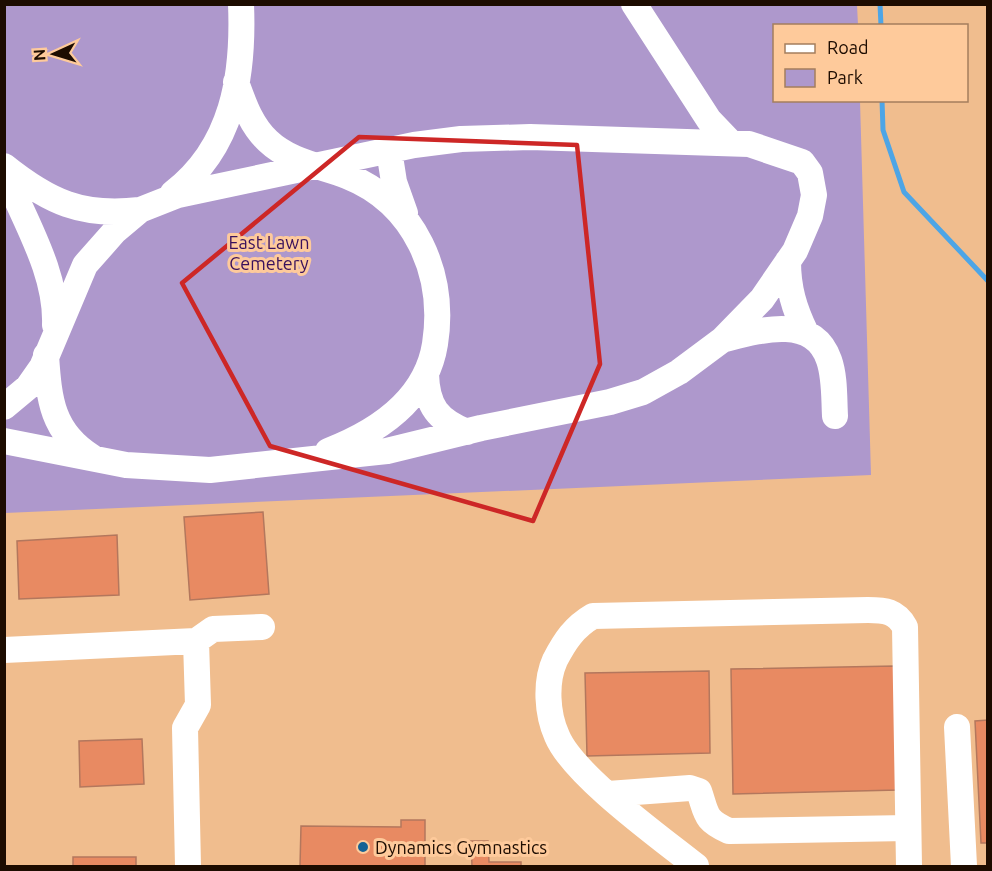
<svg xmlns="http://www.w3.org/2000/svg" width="992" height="871" viewBox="0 0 992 871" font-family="Ubuntu,sans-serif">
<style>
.green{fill:#ae98cc}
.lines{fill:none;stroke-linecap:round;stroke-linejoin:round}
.stream{stroke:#4da5e6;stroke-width:5}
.building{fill:#e88a62;stroke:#b3775d;stroke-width:1.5}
.minor{stroke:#fff;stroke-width:26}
.marked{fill:none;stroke:#cd2726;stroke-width:4.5;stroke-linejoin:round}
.poi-dot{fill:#156295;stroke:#feca9b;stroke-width:2}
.labels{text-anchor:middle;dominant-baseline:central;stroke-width:6;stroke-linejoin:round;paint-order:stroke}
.park-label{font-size:18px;fill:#39115c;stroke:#feca9b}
.poi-label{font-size:18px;fill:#1d0c00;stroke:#feca9b;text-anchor:start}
</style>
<rect width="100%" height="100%" fill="#f0bd8e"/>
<path class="green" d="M 4,5 L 857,5 L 858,25 L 774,26 L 774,100 L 860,101 L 871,475 L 5,513 Z"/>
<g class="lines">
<path class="stream" d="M 880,4 L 881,26
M 882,100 L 883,130 L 904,192 L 988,281"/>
</g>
<path class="building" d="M 263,512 L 269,594 L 190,600 L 184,517 Z
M 117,535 L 119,595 L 19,599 L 17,541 Z
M 895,666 L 898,790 L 733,794 L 731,669 Z
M 709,671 L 710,753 L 587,756 L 585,673 Z
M 988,720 L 988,843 L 981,843 L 975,721 Z
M 142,739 L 144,784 L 80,787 L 79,741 Z
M 401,820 L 425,820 L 425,866 L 291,866 L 300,866 L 301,826 L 401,827 Z
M 471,841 L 488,841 L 489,862 L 521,862 L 521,866 L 472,866 Z
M 73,857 L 136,857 L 136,866 L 73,866 Z"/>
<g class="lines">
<path class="minor" d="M 634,4 L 709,120 L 731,143
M 236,82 C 244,104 251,125 268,141 C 290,162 321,166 347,176 C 415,203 446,274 435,344 C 426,401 377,432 328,451
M 389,150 L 394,182 L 405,213
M 4,166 C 49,202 82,217 140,210
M 4,170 C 23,219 57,271 55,325
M 173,193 C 233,147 244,76 241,4
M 788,261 C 788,288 794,308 806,333
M 722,340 C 757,331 813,313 829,360 C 835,377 834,398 835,416
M 46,355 C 49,400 52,432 92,457
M 426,374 C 427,407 438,420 467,432
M 4,407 L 28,387 L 42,367 L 85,265 L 115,231 L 140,210 L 178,195 L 414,145 L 461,139 L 530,137 L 749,144 L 802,162 L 810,173 L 814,195 L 810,216 L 795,251 L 762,299 L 722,340 L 679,372 L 643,392 L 610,402 L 481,428 L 387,451 L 210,470 L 126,465 L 4,441
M 196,641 L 213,629 L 262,627
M 4,650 L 196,641 L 198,705 L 185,728 L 188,866
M 957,727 L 964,866
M 608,794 L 690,788 L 699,791 C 707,814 704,820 729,831 L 908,828
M 696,866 C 661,838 573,775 557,736 C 547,714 545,682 555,660 C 565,641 574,627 593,616 L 868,610 C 885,610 896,611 905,627 L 909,866"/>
</g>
<path class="marked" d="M 359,137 L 577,145 L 600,364 L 533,521 L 270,446 L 182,283 Z"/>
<circle class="poi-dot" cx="363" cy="847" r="6"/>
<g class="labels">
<g class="park-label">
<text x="269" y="242">East Lawn<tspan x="269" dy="21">Cemetery</tspan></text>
</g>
<g class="poi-label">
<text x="375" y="847">Dynamics Gymnastics</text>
</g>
</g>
<rect width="992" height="871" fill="none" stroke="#1d0c00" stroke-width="12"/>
<rect x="773" y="24" width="195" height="78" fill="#feca9b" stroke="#a47e5d" stroke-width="1.5"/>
<rect x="785" y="44" width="30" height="9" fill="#ffffff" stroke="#a47e5d" stroke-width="1.5"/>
<text x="827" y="54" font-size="18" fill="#1d0c00">Road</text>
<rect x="785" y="69" width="30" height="18" fill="#ae98cc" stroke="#a47e5d" stroke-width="1.5"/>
<text x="827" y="84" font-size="18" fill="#1d0c00">Park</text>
<g transform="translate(54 54) rotate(266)" stroke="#feca9b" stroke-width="4.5" paint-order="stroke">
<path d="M0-4.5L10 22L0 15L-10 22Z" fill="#1d0c00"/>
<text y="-9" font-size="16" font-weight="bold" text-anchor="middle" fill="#1d0c00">N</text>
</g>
</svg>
